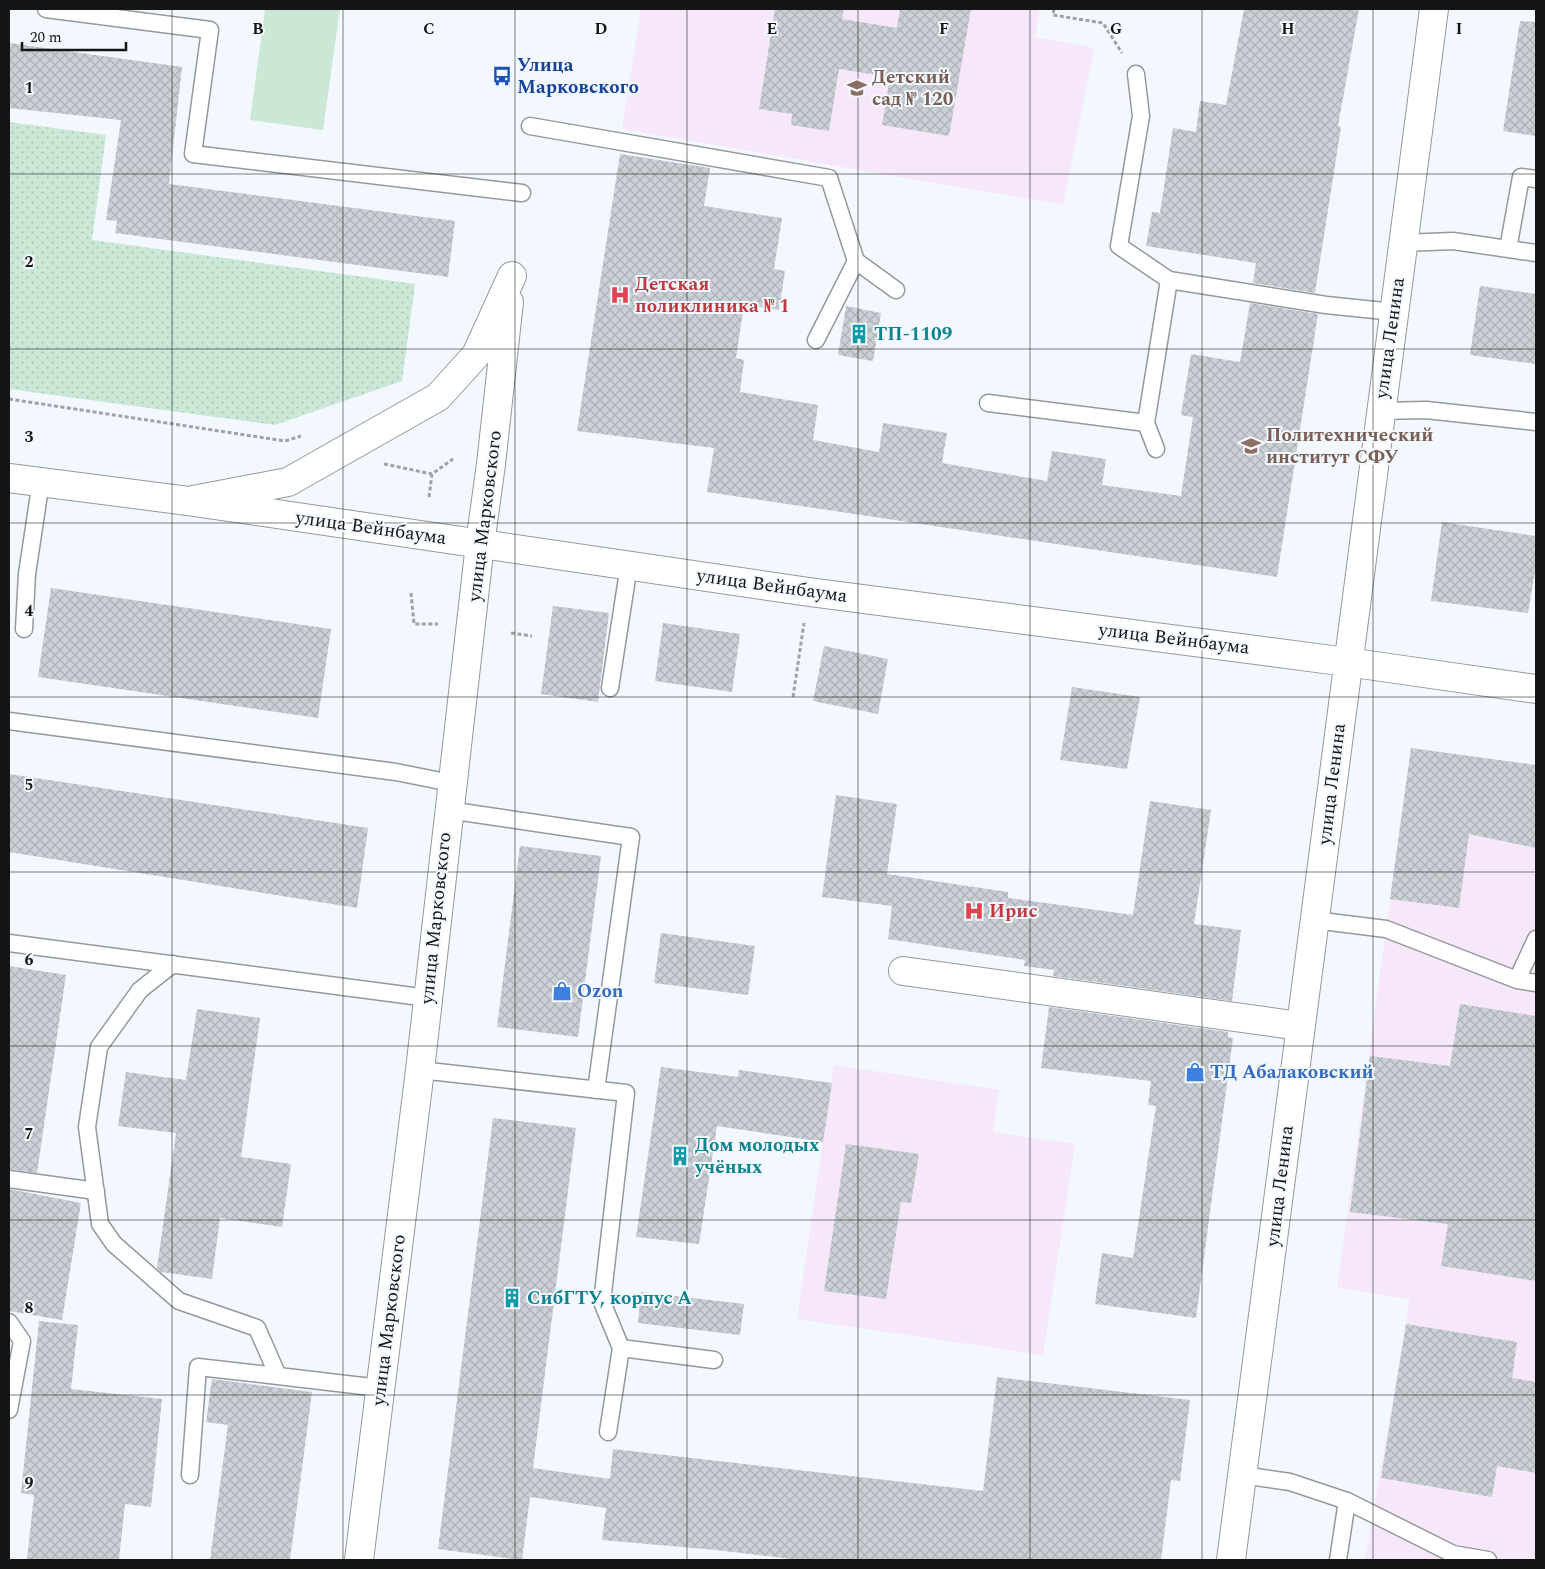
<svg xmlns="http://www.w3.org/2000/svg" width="1545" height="1569" viewBox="0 0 1545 1569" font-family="Spectral,serif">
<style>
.education{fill:#f6e7fb}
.park{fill:url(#park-dots)}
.garden{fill:#cbe7d6}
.building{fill:url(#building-cross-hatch)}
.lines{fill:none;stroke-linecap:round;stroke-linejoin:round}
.lane-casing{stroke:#94999e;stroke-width:19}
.street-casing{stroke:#94999e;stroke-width:30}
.primary-casing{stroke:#94999e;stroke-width:30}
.highway-casing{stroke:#94999e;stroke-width:30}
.path{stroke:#9ea3a7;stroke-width:3;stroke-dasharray:4 2.5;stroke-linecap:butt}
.lane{stroke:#fff;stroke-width:16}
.street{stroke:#fff;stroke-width:28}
.primary{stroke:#fff;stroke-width:28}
.highway{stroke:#fff;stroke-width:28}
.grid{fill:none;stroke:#131517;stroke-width:1;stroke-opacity:0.55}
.labels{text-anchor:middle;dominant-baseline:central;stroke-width:4;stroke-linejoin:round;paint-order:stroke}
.transit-label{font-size:19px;font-weight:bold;fill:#164399;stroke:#f2f8fd;text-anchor:start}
.education-label{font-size:19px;font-weight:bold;fill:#785e54;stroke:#f2f8fd;text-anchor:start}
.health-label{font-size:19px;font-weight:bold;fill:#be3a42;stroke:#f2f8fd;text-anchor:start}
.culture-label{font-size:19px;font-weight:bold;fill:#0d838f;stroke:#f2f8fd;text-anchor:start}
.street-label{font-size:19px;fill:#131517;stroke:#f2f8fd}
.shop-label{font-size:19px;font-weight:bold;fill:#366cbe;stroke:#f2f8fd;text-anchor:start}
.grid-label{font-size:16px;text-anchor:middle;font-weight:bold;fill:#131517;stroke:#f2f8fd;stroke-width:4;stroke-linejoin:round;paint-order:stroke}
</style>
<defs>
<pattern id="park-dots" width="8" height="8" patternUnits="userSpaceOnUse" patternTransform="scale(1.25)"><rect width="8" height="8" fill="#cbe7d6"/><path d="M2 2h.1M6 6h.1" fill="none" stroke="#adc5b7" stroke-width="1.8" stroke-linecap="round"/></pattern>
<pattern id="building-cross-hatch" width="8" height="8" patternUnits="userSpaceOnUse" patternTransform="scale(1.25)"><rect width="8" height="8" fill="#cbd0d6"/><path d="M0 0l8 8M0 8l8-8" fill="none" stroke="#adb2b7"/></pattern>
</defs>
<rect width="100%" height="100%" fill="#f2f8fd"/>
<path class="education" d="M 641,9 L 1040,9 L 1035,37 L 1094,48 L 1063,205 L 622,129 Z
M 1411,748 L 1536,765 L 1536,1560 L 1365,1560 L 1410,1299 L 1337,1288 Z
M 834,1065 L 999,1090 L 993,1132 L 1075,1144 L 1043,1355 L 797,1319 Z"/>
<path class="park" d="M 9,122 L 106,135 L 92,240 L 415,284 L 402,381 L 275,425 L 9,389 Z"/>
<path class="garden" d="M 265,9 L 340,9 L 323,130 L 250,120 Z"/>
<path class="building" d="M 775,9 L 844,9 L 842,19 L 897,28 L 900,9 L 971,9 L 949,136 L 882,125 L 890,77 L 839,69 L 829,131 L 791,125 L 792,114 L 759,109 Z
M 1244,9 L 1359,9 L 1338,126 L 1341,127 L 1315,293 L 1253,283 L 1256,263 L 1146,246 L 1152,212 L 1160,213 L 1173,128 L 1196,132 L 1200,101 L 1226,105 Z
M 1520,21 L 1536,22 L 1536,136 L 1503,131 Z
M 9,43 L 182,67 L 169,184 L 455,221 L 448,277 L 115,233 L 117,221 L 106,220 L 121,120 L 9,108 Z
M 620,154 L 710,168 L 704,206 L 782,218 L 774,269 L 785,271 L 779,310 L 744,305 L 736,358 L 744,360 L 740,392 L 818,405 L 813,440 L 879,452 L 883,423 L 947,433 L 942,463 L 1047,481 L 1052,451 L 1106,459 L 1102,485 L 1181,496 L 1193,417 L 1181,415 L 1191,354 L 1240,362 L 1250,303 L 1318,314 L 1277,577 L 707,492 L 714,448 L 577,431 Z
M 1480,286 L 1536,294 L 1536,364 L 1470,355 Z
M 846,306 L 881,313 L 873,361 L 838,355 Z
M 1442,522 L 1536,536 L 1536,565 L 1528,613 L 1431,601 Z
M 51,588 L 331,629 L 318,718 L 38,677 Z
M 553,606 L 609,613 L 598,702 L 541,694 Z
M 663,623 L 740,634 L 732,692 L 655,681 Z
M 824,646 L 888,659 L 878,714 L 813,701 Z
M 1072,687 L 1140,697 L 1127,769 L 1060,760 Z
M 1411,748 L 1536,765 L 1536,848 L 1469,834 L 1459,908 L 1390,899 Z
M 9,774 L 368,828 L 357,908 L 9,852 Z
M 836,795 L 897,804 L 887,874 L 1008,892 L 1008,898 L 1133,915 L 1150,801 L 1211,810 L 1194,924 L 1241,930 L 1232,1001 L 1053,976 L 1054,970 L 1024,966 L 1025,960 L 888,939 L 892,906 L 822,897 Z
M 520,846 L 601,856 L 578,1037 L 497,1027 Z
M 661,933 L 755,946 L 748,995 L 654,983 Z
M 9,966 L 66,975 L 37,1173 L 9,1169 Z
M 1460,1004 L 1536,1016 L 1536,1281 L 1441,1266 L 1448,1224 L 1350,1212 L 1370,1056 L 1450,1066 Z
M 1049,1007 L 1228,1032 L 1228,1037 L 1233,1038 L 1196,1318 L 1095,1304 L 1102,1253 L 1133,1258 L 1156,1106 L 1148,1105 L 1151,1081 L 1041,1068 Z
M 197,1009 L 260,1018 L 241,1157 L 291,1164 L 282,1227 L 220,1218 L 212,1279 L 161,1272 L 157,1268 L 176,1133 L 118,1126 L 126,1072 L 186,1080 Z
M 661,1067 L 738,1077 L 739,1070 L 832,1083 L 823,1142 L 717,1126 L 699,1244 L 636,1237 Z
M 493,1118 L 576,1128 L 533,1468 L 610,1479 L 613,1449 L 983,1491 L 997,1377 L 1190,1400 L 1180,1481 L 1171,1480 L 1161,1560 L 800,1560 L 716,1550 L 602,1540 L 606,1508 L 530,1497 L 522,1560 L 438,1549 Z
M 846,1144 L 919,1154 L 911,1203 L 901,1202 L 886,1299 L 824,1291 Z
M 9,1189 L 81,1203 L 62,1320 L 9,1311 Z
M 641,1292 L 744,1304 L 740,1335 L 638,1323 Z
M 39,1321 L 78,1325 L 71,1389 L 162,1399 L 151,1507 L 125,1504 L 119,1560 L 27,1560 L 34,1495 L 21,1493 Z
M 1406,1324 L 1517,1342 L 1512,1378 L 1536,1382 L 1536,1473 L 1497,1466 L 1492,1497 L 1381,1478 Z
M 212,1379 L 312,1392 L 290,1560 L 210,1560 L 228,1425 L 206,1422 Z"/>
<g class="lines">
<defs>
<path id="lane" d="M 46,9 L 210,30 L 193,154 L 522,193
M 1136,74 L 1141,116 L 1119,246 L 1169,280
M 530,126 L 829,178 L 856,261 L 816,340
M 1403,243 L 1453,241 L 1536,253
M 1508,249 L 1521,177 L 1536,179
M 856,261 L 896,290
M 988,403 L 1146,423
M 1380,411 L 1426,410 L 1536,422
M 1156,449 L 1146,423 L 1169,280 L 1326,305 L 1394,312
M 24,629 L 27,574 L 41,481
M 610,688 L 629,565
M 9,721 L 396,772 L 451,783
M 448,810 L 631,837 L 596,1090
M 1314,920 L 1386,929 L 1517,980 L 1536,983
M 9,943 L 428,998
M 173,964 L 140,990 L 99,1047 L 87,1127 L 100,1224 L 114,1244 L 179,1301 L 257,1328 L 278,1376 L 380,1388
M 1517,980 L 1536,939
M 420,1070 L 626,1093 L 602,1302 L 621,1348 L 714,1360
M 9,1179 L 96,1191
M 9,1322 L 22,1341 L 9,1410
M 608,1432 L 621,1348
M 190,1475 L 198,1367 L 278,1376
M 1242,1475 L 1290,1482 L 1347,1501 L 1338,1560
M 1347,1501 L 1453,1554 L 1488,1560"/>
<path id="street" d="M 903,971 L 1300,1026
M 359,1560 L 420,1070 L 480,544"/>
<path id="primary" d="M 193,500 L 288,482 L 438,397 L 476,355 L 512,276
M 480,544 L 491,464 L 509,302
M 1231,1560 L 1434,9"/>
<path id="highway" d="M 9,478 L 188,501 L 809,592 L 1347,662 L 1536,689"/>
</defs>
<use href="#lane" class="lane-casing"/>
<use href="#street" class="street-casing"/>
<use href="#primary" class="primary-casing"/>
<use href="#highway" class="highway-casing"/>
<path class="path" d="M 1054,9 L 1053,15 L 1103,23 L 1122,53
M 9,399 L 285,441 L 301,436
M 384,464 L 432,474
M 429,497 L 432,474 L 453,459
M 411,593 L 414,624 L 438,624
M 511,633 L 532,636
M 793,697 L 804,623"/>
<use href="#lane" class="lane"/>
<use href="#street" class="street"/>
<use href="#primary" class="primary"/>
<use href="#highway" class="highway"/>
</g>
<path class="grid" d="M 172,9 L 172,1560M 343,9 L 343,1560M 515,9 L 515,1560M 687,9 L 687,1560M 858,9 L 858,1560M 1030,9 L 1030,1560M 1202,9 L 1202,1560M 1373,9 L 1373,1560M 9,174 L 1536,174M 9,349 L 1536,349M 9,523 L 1536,523M 9,697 L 1536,697M 9,872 L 1536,872M 9,1046 L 1536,1046M 9,1220 L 1536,1220M 9,1395 L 1536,1395"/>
<defs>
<symbol id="bus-bare" viewBox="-9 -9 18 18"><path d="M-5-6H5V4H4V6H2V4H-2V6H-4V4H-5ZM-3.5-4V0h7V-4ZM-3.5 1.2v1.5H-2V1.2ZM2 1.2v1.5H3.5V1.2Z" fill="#1a4fb4" stroke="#f2f8fd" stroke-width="2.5" paint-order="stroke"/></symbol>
<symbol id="school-bare" viewBox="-9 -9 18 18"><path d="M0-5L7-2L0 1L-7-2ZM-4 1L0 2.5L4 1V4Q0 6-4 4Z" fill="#8d6e63" stroke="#f2f8fd" stroke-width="2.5" paint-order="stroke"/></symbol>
<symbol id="hospital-bare" viewBox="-9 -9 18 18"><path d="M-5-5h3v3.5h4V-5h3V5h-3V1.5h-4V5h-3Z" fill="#e0444e" stroke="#f2f8fd" stroke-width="2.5" paint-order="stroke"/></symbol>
<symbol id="building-bare" viewBox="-9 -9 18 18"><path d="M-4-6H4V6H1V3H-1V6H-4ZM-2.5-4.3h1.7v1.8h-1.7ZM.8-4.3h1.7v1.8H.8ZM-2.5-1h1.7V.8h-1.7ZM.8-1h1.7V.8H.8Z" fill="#0f9aa8" stroke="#f2f8fd" stroke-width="2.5" paint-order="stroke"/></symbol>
<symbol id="university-bare" viewBox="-9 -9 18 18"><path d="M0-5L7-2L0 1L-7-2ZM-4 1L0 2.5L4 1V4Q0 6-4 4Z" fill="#8d6e63" stroke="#f2f8fd" stroke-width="2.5" paint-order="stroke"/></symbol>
<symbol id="shop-bare" viewBox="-9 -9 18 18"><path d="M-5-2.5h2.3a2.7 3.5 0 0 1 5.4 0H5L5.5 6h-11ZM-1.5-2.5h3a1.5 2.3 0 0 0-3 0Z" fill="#3f7fe0" stroke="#f2f8fd" stroke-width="2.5" paint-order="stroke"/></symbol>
</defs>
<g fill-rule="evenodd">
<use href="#bus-bare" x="488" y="62" width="28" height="28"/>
<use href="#school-bare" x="843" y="74" width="28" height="28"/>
<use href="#hospital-bare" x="606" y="281" width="28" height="28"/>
<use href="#building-bare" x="845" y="320" width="28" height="28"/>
<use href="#university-bare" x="1237" y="432" width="28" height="28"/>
<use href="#hospital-bare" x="960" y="897" width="28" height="28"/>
<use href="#shop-bare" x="548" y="977" width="28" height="28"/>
<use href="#shop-bare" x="1181" y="1058" width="28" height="28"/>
<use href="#building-bare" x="666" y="1142" width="28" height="28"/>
<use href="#building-bare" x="498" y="1284" width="28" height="28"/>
</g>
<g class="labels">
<g class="transit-label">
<text x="517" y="65">Улица<tspan x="517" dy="22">Марковского</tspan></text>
</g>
<g class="education-label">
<text x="872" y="77">Детский<tspan x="872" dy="22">сад № 120</tspan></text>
<text x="1266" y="435">Политехнический<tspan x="1266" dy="22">институт СФУ</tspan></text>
</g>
<g class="health-label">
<text x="635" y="284">Детская<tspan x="635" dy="22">поликлиника № 1</tspan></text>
<text x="989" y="911">Ирис</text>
</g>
<g class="culture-label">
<text x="874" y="334">ТП-1109</text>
<text x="695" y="1145">Дом молодых<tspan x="695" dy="22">учёных</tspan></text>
<text x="527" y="1298">СибГТУ, корпус А</text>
</g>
<g class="street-label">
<text transform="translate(1390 338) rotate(-82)">улица Ленина</text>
<text transform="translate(485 516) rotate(-83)">улица Марковского</text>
<text transform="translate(371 528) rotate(8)">улица Вейнбаума</text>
<text transform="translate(772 586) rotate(8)">улица Вейнбаума</text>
<text transform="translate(1174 639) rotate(7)">улица Вейнбаума</text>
<text transform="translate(1332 784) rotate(-83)">улица Ленина</text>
<text transform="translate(436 918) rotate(-84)">улица Марковского</text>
<text transform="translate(1280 1186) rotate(-83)">улица Ленина</text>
<text transform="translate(389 1320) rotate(-83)">улица Марковского</text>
</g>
<g class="shop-label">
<text x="577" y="991">Ozon</text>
<text x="1210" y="1072">ТД Абалаковский</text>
</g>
</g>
<g class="grid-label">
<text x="258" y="34">B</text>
<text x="429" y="34">C</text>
<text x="601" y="34">D</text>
<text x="772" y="34">E</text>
<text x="944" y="34">F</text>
<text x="1116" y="34">G</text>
<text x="1288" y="34">H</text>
<text x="1459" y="34">I</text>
<text x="29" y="93">1</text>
<text x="29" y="267">2</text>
<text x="29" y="442">3</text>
<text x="29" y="616">4</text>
<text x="29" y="790">5</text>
<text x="29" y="965">6</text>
<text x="29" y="1139">7</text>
<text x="29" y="1313">8</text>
<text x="29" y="1488">9</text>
</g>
<rect width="1545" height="1569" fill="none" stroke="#131517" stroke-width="20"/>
<path d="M22 42v8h104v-8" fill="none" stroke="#131517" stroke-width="2.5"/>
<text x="30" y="42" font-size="15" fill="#131517" stroke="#f2f8fd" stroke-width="4" paint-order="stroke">20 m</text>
</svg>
